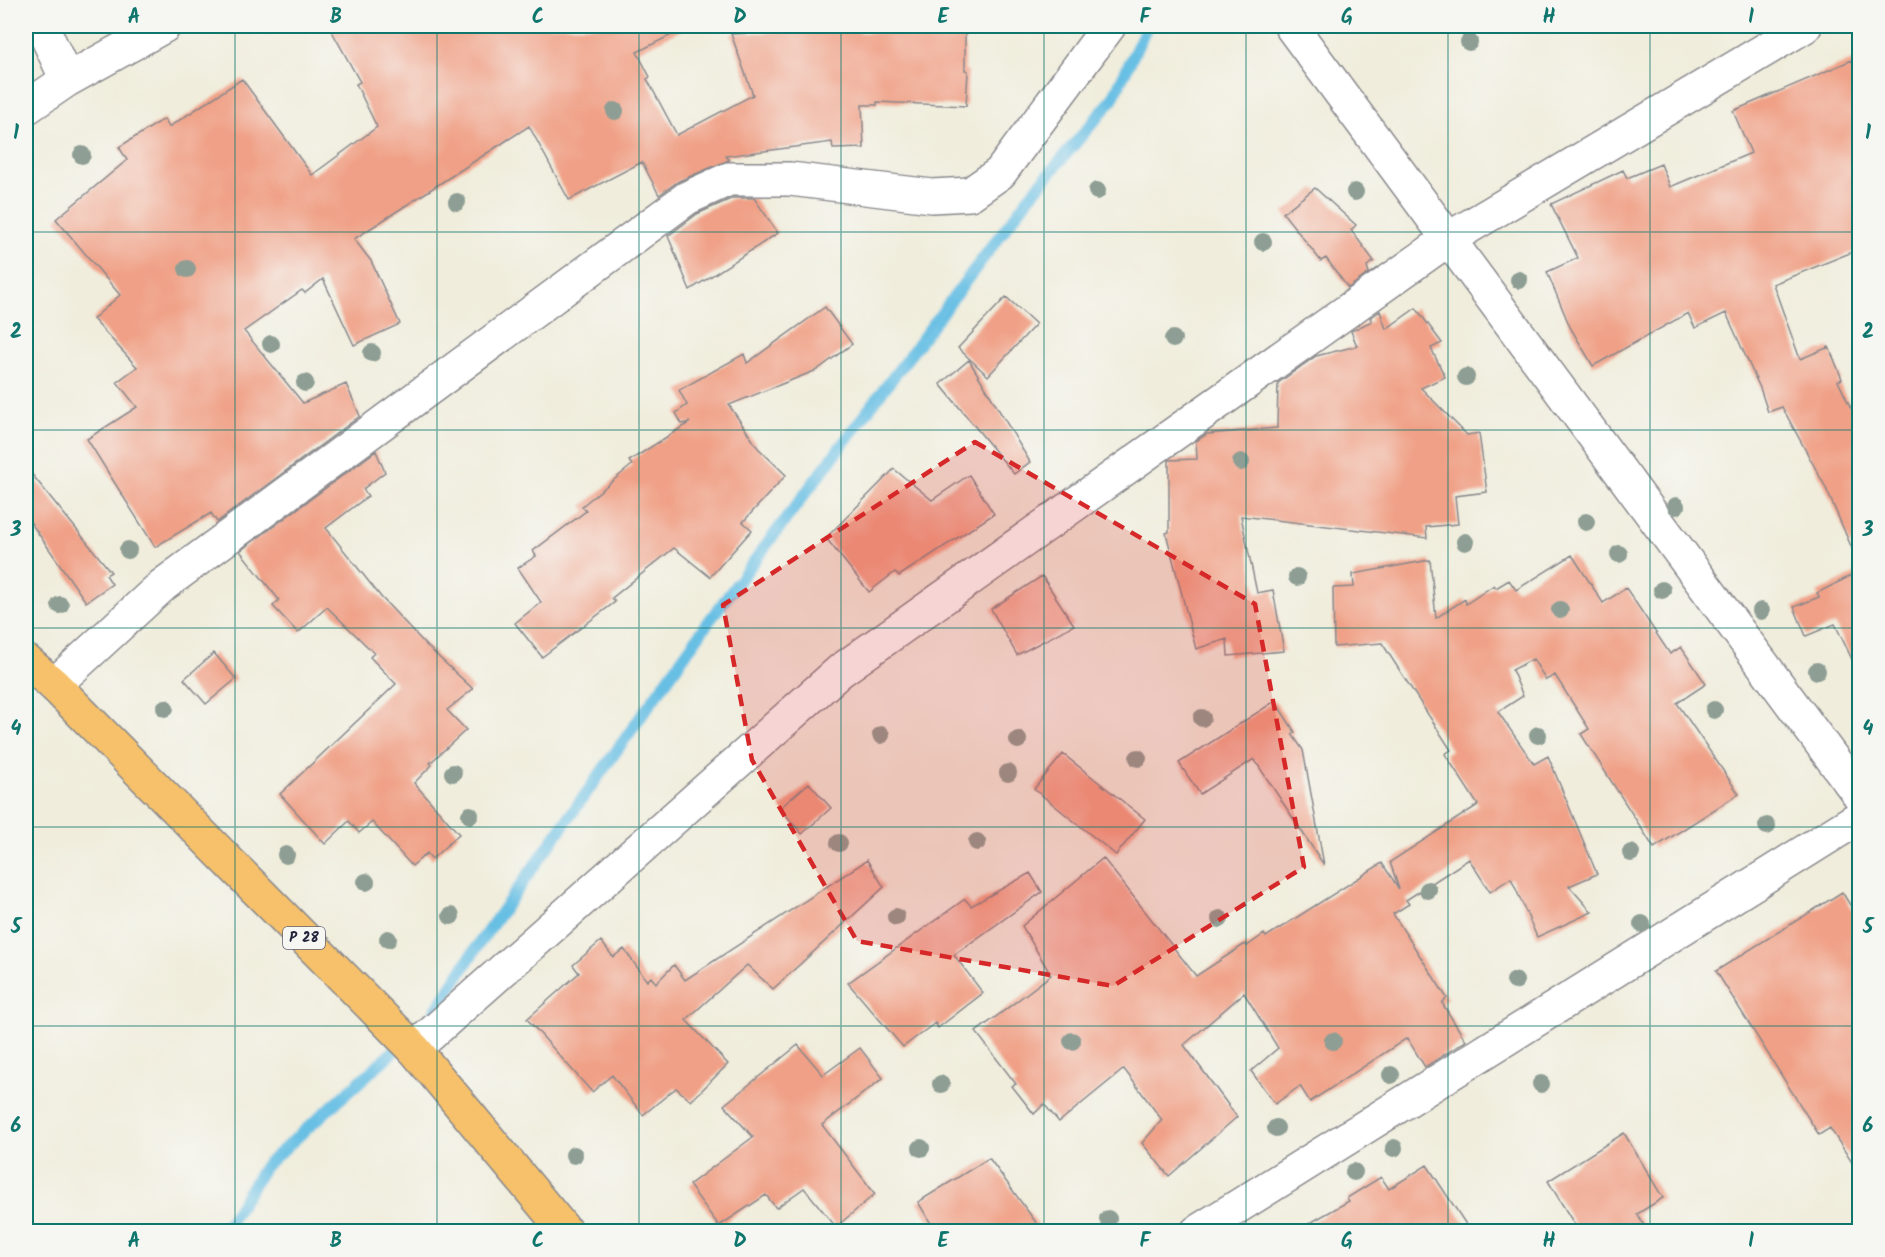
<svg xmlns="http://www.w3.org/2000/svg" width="1885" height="1257" viewBox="0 0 1885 1257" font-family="Kalam,sans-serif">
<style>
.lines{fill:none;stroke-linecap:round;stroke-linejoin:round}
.stream{stroke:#67bfe4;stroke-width:12}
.building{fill:#f0a086}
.minor-casing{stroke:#89888c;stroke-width:36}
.primary-casing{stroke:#89888c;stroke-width:36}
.minor{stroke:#fff;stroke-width:33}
.primary{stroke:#f6c16b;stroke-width:33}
.tree{fill:#8e9e94}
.marked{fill:#d62828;fill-opacity:0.2;stroke:#d62828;stroke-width:4.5;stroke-dasharray:12 8;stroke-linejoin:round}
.grid{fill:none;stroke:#0f766e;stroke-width:1.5;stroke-opacity:0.55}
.labels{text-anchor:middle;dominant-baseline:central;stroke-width:4.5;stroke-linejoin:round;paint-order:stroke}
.shield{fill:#f6f6f2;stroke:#626272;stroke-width:1.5}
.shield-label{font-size:14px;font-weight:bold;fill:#22223b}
.neatline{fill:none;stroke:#0f766e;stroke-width:2}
.grid-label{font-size:20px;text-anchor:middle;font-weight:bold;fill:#0f766e}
</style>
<rect width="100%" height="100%" fill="#f6f6f2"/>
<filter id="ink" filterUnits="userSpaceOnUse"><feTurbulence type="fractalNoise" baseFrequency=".0167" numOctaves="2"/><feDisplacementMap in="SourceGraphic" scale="12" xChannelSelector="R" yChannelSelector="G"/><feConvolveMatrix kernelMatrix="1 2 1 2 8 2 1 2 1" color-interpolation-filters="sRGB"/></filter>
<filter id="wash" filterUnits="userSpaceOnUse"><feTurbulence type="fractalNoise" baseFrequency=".008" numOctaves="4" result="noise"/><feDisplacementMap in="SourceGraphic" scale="24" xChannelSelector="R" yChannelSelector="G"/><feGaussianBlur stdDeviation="1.35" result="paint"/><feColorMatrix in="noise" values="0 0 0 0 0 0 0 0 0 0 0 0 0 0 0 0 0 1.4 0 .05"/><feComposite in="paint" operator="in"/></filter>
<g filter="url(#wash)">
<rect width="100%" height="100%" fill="#f0eddc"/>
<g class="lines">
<path class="stream" d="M 433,1015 L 480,942 L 712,617 L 1027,200 L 1112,100 L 1147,26
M 223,1232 L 265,1166 L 405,1041"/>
</g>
<g id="blocks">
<path class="building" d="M 329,26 L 689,26 L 637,52 L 650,77 L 647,79 L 677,135 L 753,95 L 731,34 L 858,28 L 859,32 L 965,33 L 965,70 L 968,71 L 966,106 L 877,102 L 877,105 L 862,105 L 864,148 L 833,149 L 832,142 L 726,156 L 729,160 L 679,181 L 659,195 L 642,162 L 569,200 L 529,126 L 354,239 L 371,261 L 400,324 L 354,345 L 323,279 L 305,293 L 302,290 L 244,331 L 303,403 L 346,384 L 360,416 L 217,522 L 211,513 L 155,547 L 87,439 L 137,407 L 117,382 L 137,367 L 93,319 L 120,295 L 56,219 L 127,160 L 119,147 L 164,119 L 169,127 L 242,79 L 312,175 L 377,127 L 356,84 L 360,82 Z
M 1852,60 L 1860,78 L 1860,249 L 1773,284 L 1800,359 L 1829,347 L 1842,379 L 1838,381 L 1860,427 L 1860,567 L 1825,486 L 1782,407 L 1768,412 L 1760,388 L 1726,313 L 1695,328 L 1688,313 L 1593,366 L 1570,327 L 1547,272 L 1578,258 L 1551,204 L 1623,170 L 1627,178 L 1661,164 L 1670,187 L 1751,153 L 1733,111 Z
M 1315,188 L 1356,225 L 1351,230 L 1374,261 L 1367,266 L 1369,273 L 1348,288 L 1326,258 L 1321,261 L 1283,213 Z
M 733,198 L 754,198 L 778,233 L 690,290 L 668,236 L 697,214 Z
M 1006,297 L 1036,324 L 988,376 L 958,348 Z
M 825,307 L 852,344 L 817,370 L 729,405 L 758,448 L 786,475 L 743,522 L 752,530 L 710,577 L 674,548 L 612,598 L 615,602 L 542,657 L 515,623 L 541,602 L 518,568 L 536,556 L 533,551 L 586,511 L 582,506 L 632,465 L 629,461 L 690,422 L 682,424 L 676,413 L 687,405 L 679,390 L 744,354 L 747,363 Z
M 1416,308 L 1442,343 L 1431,348 L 1445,377 L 1421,388 L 1467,435 L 1479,433 L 1487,492 L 1455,496 L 1458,524 L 1426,527 L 1427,538 L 1241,516 L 1257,593 L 1273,590 L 1284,651 L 1228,656 L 1227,639 L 1196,649 L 1166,533 L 1169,532 L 1169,460 L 1197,459 L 1196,441 L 1207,434 L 1277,428 L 1278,383 L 1316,356 L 1357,346 L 1351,331 L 1372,321 L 1370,318 L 1380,311 L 1386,329 Z
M 969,360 L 1030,462 L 1014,474 L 940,384 Z
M 376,451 L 385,472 L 363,489 L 368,496 L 326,528 L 381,597 L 428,647 L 473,689 L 447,710 L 466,730 L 430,763 L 432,765 L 414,783 L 459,834 L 432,859 L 427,853 L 412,866 L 372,822 L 359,833 L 349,821 L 325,844 L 280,794 L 396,684 L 370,657 L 374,653 L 327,607 L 298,633 L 273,606 L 279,600 L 240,551 Z
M 26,467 L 111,572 L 106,575 L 112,584 L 86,602 L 26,516 Z
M 894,469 L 932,500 L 969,475 L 994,514 L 899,576 L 895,572 L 869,592 L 826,538 Z
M 1572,555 L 1603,603 L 1626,588 L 1670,654 L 1681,647 L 1706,684 L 1677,703 L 1739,794 L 1654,848 L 1581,734 L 1589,729 L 1555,675 L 1546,680 L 1533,659 L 1512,670 L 1523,696 L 1498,712 L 1534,764 L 1548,756 L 1597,874 L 1569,886 L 1592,912 L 1537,937 L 1511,878 L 1490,892 L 1469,859 L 1406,900 L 1409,904 L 1393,914 L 1447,998 L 1442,1003 L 1466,1041 L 1425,1067 L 1407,1038 L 1310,1102 L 1300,1086 L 1275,1104 L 1251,1071 L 1278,1048 L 1244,993 L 1184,1045 L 1237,1117 L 1169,1176 L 1142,1143 L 1162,1120 L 1124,1069 L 1059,1122 L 1044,1104 L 1034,1114 L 1012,1086 L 1016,1084 L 976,1032 L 1051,975 L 1022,926 L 1103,858 L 1196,976 L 1245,944 L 1247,946 L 1264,934 L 1266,937 L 1382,863 L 1399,889 L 1390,862 L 1478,805 L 1445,754 L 1451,750 L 1382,643 L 1334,647 L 1333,588 L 1354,587 L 1353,574 L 1430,560 L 1436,618 L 1465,599 L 1466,604 L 1494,585 L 1496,588 L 1509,580 L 1516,590 Z
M 1860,571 L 1860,676 L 1835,624 L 1806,636 L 1794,607 L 1819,597 L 1817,593 Z
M 1042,576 L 1074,625 L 1017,655 L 991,609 Z
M 214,653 L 236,679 L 206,704 L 184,679 Z
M 1275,701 L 1295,732 L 1292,734 L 1303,750 L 1324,865 L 1254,759 L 1200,794 L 1179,763 Z
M 1063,754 L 1145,819 L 1116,855 L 1034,789 Z
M 809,783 L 831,808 L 802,834 L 780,808 Z
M 867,860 L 884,887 L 773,989 L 747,965 L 686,1020 L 728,1064 L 691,1101 L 676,1088 L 643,1115 L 612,1075 L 592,1092 L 527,1019 L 579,973 L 573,965 L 601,941 L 613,957 L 624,949 L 647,981 L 651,977 L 656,983 L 674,965 L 685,980 Z
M 1030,873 L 1042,892 L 954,955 L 983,993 L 938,1028 L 935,1023 L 903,1047 L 848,983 L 965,899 L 971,906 Z
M 1842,892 L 1860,921 L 1860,1175 L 1830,1128 L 1819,1135 L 1716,971 Z
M 798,1045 L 823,1075 L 860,1048 L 883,1078 L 822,1125 L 875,1194 L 836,1227 L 804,1188 L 776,1208 L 766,1195 L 719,1226 L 689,1185 L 753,1137 L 724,1105 Z
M 1624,1133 L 1663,1198 L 1637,1214 L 1648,1232 L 1579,1232 L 1548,1181 Z
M 989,1158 L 1043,1232 L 936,1232 L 918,1202 Z
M 1427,1165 L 1471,1232 L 1294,1232 L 1349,1201 L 1347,1198 L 1381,1177 L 1389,1189 Z"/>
</g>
</g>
<g filter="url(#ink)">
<use href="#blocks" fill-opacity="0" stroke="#89888c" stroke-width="1.5"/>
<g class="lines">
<defs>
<path id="minor" d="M 1291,26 L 1860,796
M 67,80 L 164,26
M 26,108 L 67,80 L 42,26
M 54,685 L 163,585 L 687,198 L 729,179 L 790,179 L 932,196 L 970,194 L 1000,173 L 1109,26
M 414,1049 L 840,671 L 1450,238 L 1805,26
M 1197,1232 L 1860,817"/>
<path id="primary" d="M 26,661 L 54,685 L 414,1049 L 566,1232"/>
</defs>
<use href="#minor" class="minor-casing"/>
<use href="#primary" class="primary-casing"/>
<use href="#minor" class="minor"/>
<use href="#primary" class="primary"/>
</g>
<g class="tree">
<circle cx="1469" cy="42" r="9"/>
<circle cx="615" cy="111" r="9"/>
<circle cx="82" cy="155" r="9"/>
<circle cx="1097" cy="191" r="9"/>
<circle cx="1355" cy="192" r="9"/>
<circle cx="457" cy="202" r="9"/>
<circle cx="1263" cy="242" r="9"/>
<circle cx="187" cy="269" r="9"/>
<circle cx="1519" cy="280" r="9"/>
<circle cx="1173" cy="339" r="9"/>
<circle cx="271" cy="344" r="9"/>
<circle cx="372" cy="353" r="9"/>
<circle cx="1466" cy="377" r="9"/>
<circle cx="305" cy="383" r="9"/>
<circle cx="1241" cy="462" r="9"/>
<circle cx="1676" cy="506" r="9"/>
<circle cx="1586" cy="522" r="9"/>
<circle cx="1465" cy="542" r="9"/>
<circle cx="128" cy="550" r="9"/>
<circle cx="1619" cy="554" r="9"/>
<circle cx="1297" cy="577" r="9"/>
<circle cx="1662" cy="590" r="9"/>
<circle cx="60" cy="605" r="9"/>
<circle cx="1560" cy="610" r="9"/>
<circle cx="1761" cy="611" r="9"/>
<circle cx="1817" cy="671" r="9"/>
<circle cx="165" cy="708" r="9"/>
<circle cx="1714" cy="710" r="9"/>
<circle cx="1202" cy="718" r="9"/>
<circle cx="881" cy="735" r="9"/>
<circle cx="1538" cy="735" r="9"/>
<circle cx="1018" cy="740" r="9"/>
<circle cx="1138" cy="758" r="9"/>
<circle cx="453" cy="773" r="9"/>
<circle cx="1008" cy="773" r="9"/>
<circle cx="470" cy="815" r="9"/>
<circle cx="1767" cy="826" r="9"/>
<circle cx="977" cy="842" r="9"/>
<circle cx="839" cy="843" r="9"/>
<circle cx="1631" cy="853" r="9"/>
<circle cx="286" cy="855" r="9"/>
<circle cx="366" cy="882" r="9"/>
<circle cx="1428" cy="890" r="9"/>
<circle cx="451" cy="916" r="9"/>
<circle cx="896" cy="917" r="9"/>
<circle cx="1220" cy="919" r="9"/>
<circle cx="1642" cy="924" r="9"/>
<circle cx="388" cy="939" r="9"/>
<circle cx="1515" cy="981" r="9"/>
<circle cx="1072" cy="1041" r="9"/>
<circle cx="1333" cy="1041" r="9"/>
<circle cx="1391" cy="1075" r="9"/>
<circle cx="941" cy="1084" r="9"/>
<circle cx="1541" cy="1084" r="9"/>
<circle cx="1276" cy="1128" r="9"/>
<circle cx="921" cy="1148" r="9"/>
<circle cx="1394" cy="1148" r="9"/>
<circle cx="574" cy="1155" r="9"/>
<circle cx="1354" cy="1172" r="9"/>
<circle cx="1108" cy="1219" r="9"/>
</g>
</g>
<path class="marked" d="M 975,442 L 1255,604 L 1304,867 L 1113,986 L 857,941 L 752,760 L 723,605 Z"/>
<path class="grid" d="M 235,26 L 235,1232M 437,26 L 437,1232M 639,26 L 639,1232M 841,26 L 841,1232M 1044,26 L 1044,1232M 1246,26 L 1246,1232M 1448,26 L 1448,1232M 1650,26 L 1650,1232M 26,232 L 1860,232M 26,430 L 1860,430M 26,628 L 1860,628M 26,827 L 1860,827M 26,1026 L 1860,1026"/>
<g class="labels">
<rect class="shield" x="283" y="927" width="42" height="22" rx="4.5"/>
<g class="shield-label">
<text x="304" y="938">P 28</text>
</g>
</g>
<rect width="1885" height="1257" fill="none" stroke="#f6f6f2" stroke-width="66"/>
<rect x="33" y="33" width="1819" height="1191" class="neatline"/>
<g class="grid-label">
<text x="134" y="23">A</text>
<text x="336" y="23">B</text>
<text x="538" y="23">C</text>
<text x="740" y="23">D</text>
<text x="943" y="23">E</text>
<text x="1145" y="23">F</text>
<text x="1347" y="23">G</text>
<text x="1549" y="23">H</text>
<text x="1751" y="23">I</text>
<text x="16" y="139">1</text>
<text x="1868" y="139">1</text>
<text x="16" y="338">2</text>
<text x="1868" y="338">2</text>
<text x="16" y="536">3</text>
<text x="1868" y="536">3</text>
<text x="16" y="735">4</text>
<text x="1868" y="735">4</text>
<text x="16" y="933">5</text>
<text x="1868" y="933">5</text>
<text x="16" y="1132">6</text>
<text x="1868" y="1132">6</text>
<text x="134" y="1247">A</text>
<text x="336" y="1247">B</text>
<text x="538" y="1247">C</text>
<text x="740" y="1247">D</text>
<text x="943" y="1247">E</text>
<text x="1145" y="1247">F</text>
<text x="1347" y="1247">G</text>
<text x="1549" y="1247">H</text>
<text x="1751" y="1247">I</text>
</g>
</svg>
